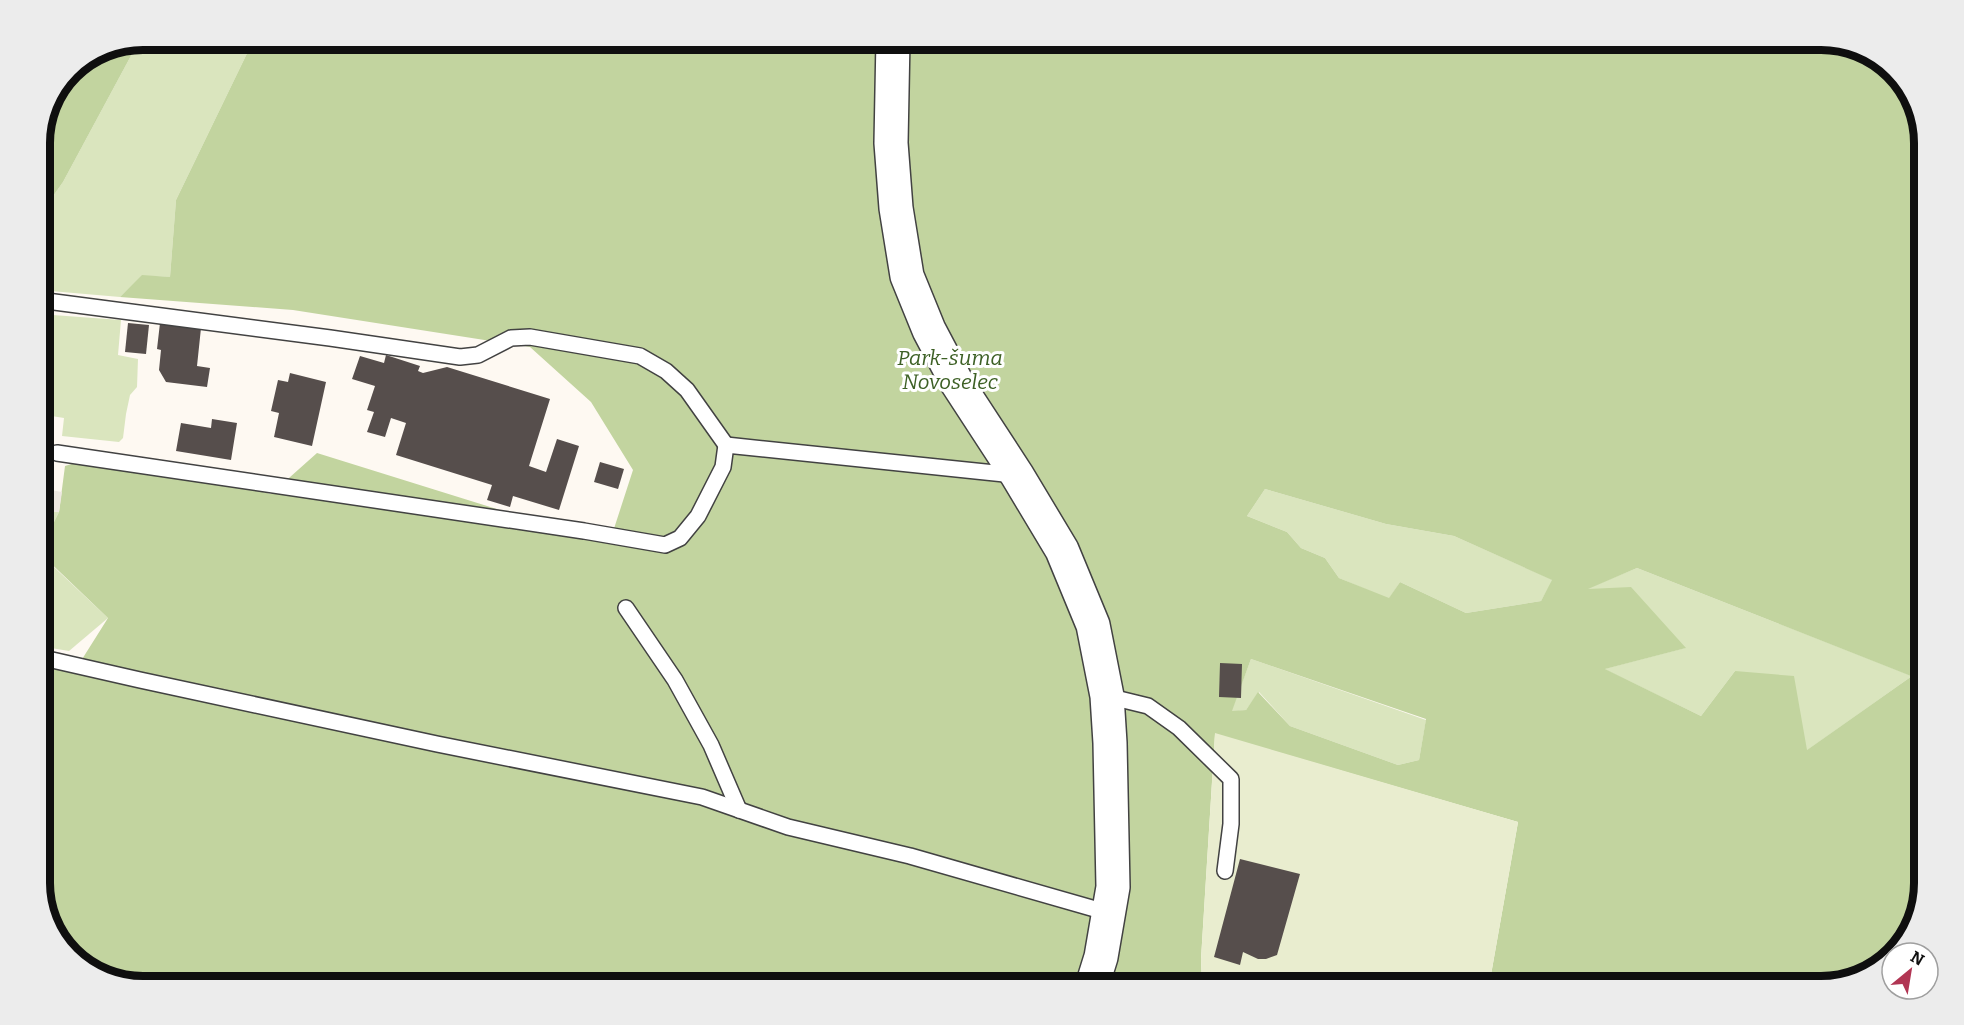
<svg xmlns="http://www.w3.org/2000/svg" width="1964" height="1025" viewBox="0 0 1964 1025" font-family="Bitter,serif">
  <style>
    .green { fill: #dae5be }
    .forest { fill: #c2d49f; fill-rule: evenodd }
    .pitch { fill: #e9edcf }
    .plaza { fill: #eee8e1 }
    .building { fill: #564e4c }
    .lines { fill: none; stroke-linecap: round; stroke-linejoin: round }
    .service-casing { stroke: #424242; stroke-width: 18 }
    .tertiary-casing { stroke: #424242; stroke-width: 36 }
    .service { stroke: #fff; stroke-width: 15 }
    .tertiary { stroke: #fff; stroke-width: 33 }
    .labels { text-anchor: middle; stroke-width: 6; stroke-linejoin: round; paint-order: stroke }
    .park-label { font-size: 21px; font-style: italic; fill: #3d6025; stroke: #fff }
    .rim { fill: none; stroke: #0f0f0f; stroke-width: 8 }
  </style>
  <rect width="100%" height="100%" fill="#fef9f2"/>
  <g class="green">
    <polygon points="140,39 254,39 176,200 170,277 142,276 120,297 39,290 39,216 63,182"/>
    <polygon points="39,314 121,320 118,355 138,359 137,387 130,395 126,414 123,438 119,442 62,436 64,418 39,414"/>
    <polygon points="1265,489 1386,524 1454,536 1553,580 1541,601 1466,613 1400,582 1389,599 1339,578 1325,558 1301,548 1287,532 1247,516"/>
    <polygon points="39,510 59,512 39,552"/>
    <polygon points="39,553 108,618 69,651 39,646"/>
    <polygon points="1637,568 1912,676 1806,751 1735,671 1701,716 1604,669 1685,648 1586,589"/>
    <polygon points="1251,659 1426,720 1419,760 1398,765 1290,726 1259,692 1246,710 1231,712"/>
  </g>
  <g class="forest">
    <polygon points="140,39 63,182 39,216 39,136 69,69 103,47"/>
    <path d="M 254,39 L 1822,39 L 1868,50 L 1908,85 L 1925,136 L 1925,883 L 1914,929 L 1879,969 L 1822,986 L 1489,986 L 1518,822 L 1215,734 L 1201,959 L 1202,986 L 142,986 L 96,975 L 57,940 L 39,890 L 39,666 L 74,672 L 108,618 L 39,552 L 59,512 L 65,466 L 107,453 L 271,494 L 317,453 L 609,544 L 633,470 L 591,402 L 530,347 L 293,310 L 120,297 L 142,275 L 170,277 L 176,200 ZM 1265,489 L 1386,524 L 1454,536 L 1552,580 L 1541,601 L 1466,613 L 1400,582 L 1389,598 L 1339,578 L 1325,558 L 1301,548 L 1287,532 L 1247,516 ZM 1637,568 L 1911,676 L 1912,676 L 1807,750 L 1794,676 L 1735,671 L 1701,716 L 1605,669 L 1686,648 L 1631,587 L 1588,589 ZM 1251,659 L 1426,719 L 1419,760 L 1398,765 L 1290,726 L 1258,692 L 1246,710 L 1232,711 Z"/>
  </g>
  <polygon class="pitch" points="1215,733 1518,822 1489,986 1202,986 1201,959"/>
  <polygon class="plaza" points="39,488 62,492 59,512 39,510"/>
  <g class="building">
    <polygon points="128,323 149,325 146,354 125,352"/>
    <polygon points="160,323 201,328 197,366 210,368 207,387 166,382 159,370 161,350 157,349"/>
    <polygon points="386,355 420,366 418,371 423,373 447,367 550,399 529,466 546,472 557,439 579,446 559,510 513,496 510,507 487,500 492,485 396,455 406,423 391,418 385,437 367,432 374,412 367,410 375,386 352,379 360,356 384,363"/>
    <polygon points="290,373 326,382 312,446 274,437 279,413 271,411 278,380 288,382"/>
    <polygon points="212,419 237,423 231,460 176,451 181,423 211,428"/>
    <polygon points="600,462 624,469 618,489 594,482"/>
    <polygon points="1220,663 1242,664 1241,698 1219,697"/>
    <polygon points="1240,859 1300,874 1277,955 1266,959 1258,959 1243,952 1240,965 1214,957"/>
  </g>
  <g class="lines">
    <defs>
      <g id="service">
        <polyline points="39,300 330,338 460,357 478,355 511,338 530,337 640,356 666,371 687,390 726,445"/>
        <polyline points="57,453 584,531 665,545 680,538 698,516 723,467 726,445 1014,475"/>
        <polyline points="626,608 675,680 711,745 739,810"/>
        <polyline points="39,657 140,680 437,744 702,797 788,827 910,856 1109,913"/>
        <polyline points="1107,696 1148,706 1179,728 1231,779 1231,824 1225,871"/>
      </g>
      <polyline id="tertiary" points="893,39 891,143 896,208 907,276 929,330 957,383 1017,475 1062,550 1093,625 1107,696 1110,743 1113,887 1101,957 1092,986"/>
    </defs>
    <use href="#service" class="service-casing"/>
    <use href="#tertiary" class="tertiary-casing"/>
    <use href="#service" class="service"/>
    <use href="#tertiary" class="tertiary"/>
  </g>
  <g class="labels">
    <g class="park-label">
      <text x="950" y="365">Park-šuma<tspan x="950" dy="24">Novoselec</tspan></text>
    </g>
  </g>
  <path d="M0 0H1964V1025H0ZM143 50H1821A93 93 0 0 1 1914 143V883A93 93 0 0 1 1821 976H143A93 93 0 0 1 50 883V143A93 93 0 0 1 143 50Z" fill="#ececec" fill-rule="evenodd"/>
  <path class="rim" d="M143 50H1821A93 93 0 0 1 1914 143V883A93 93 0 0 1 1821 976H143A93 93 0 0 1 50 883V143A93 93 0 0 1 143 50Z"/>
  <g transform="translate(1910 971) rotate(30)"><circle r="28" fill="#ffffff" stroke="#9f9f9f" stroke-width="1.5"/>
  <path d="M0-4.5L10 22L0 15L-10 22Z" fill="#b13553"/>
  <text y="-9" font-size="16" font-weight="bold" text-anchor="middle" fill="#0f0f0f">N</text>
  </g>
</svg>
